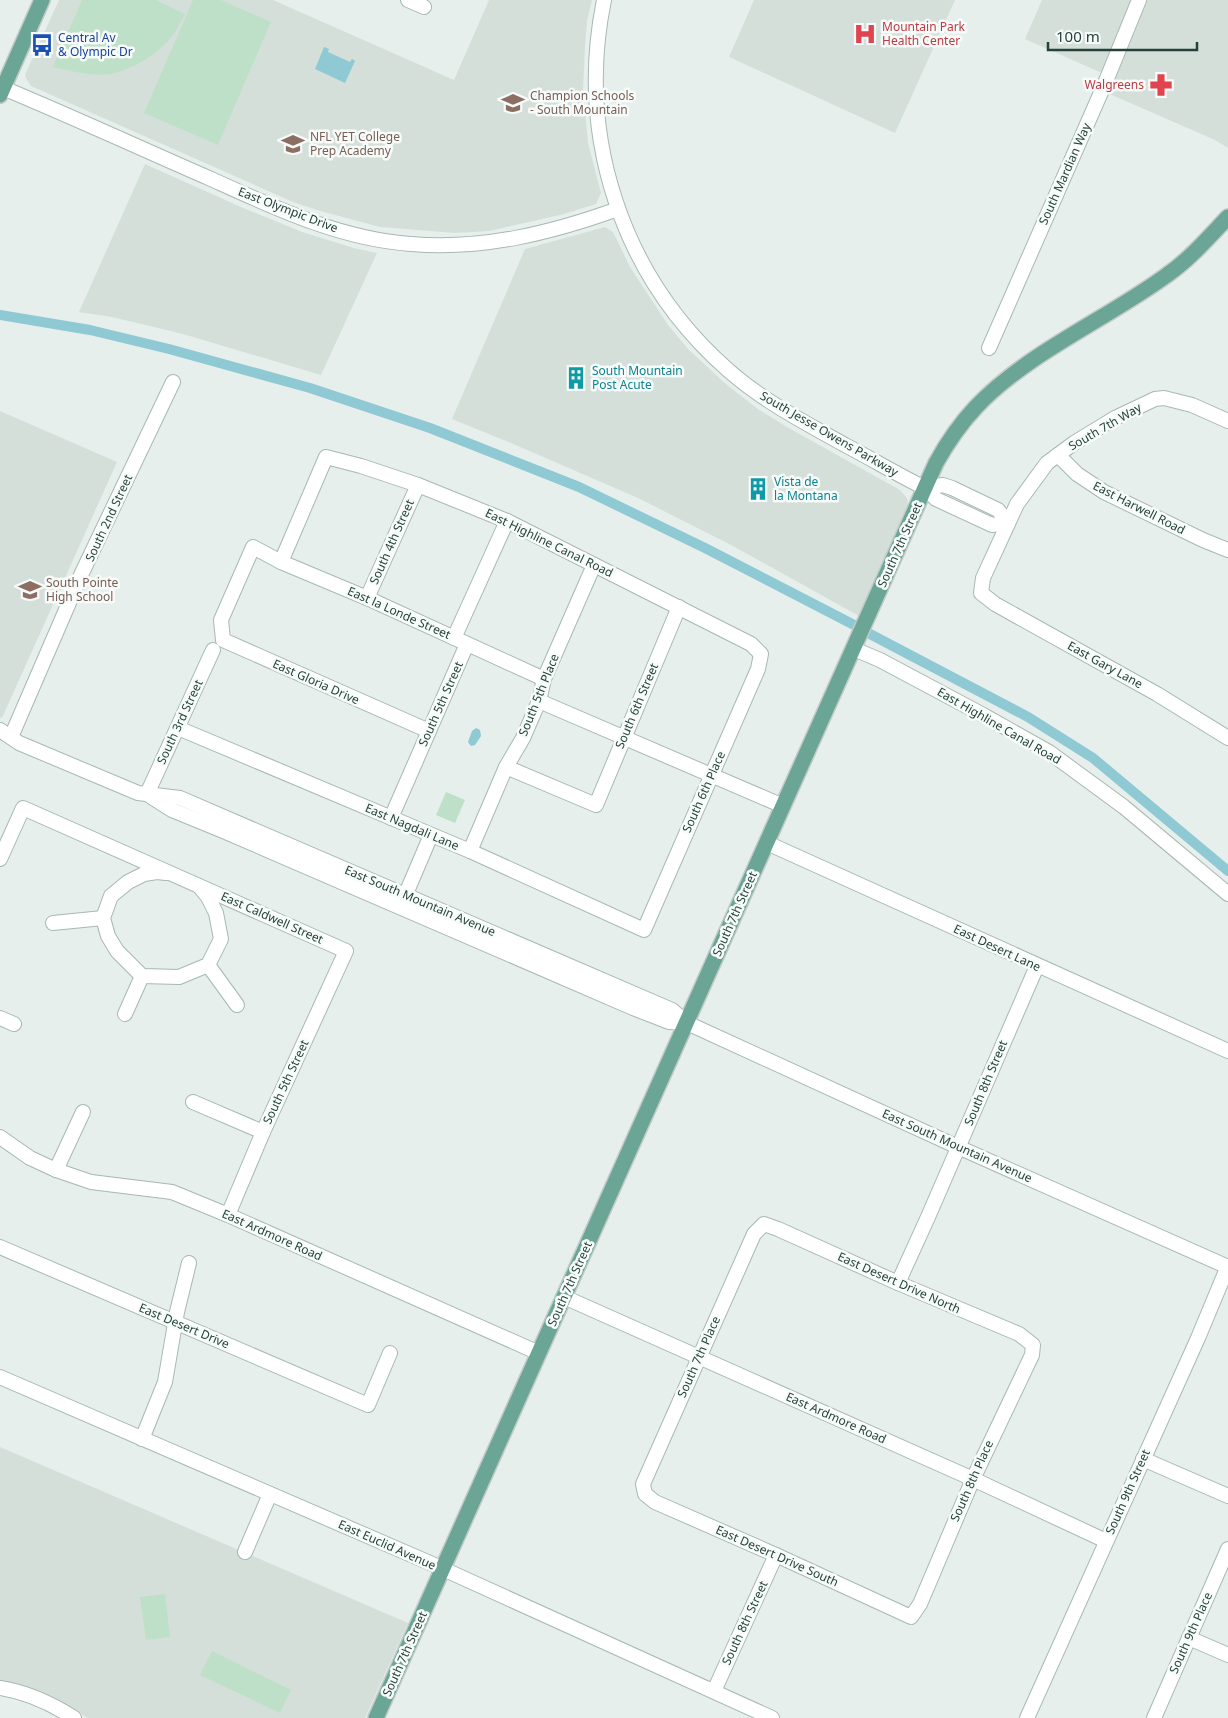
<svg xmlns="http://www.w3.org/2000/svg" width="1228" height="1718" viewBox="0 0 1228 1718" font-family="'Noto Sans',sans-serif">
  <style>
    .built { fill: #d4dfda }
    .green { fill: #bfe0c8 }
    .water { fill: #8ec9d4 }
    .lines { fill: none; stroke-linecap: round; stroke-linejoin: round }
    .canal { stroke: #8ec9d4; stroke-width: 10 }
    .minor-casing { stroke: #a8b8b2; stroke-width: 16 }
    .major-casing { stroke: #c2cac8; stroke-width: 18 }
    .minor { stroke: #fff; stroke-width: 14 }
    .major { stroke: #6aa596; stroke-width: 15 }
    .labels { text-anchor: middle; stroke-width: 5; stroke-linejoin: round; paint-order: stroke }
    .health-label { font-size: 12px; fill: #be3a42; stroke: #f7fbf9; text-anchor: start }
    .transit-label { font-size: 12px; fill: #164399; stroke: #f7fbf9; text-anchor: start }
    .education-label { font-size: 12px; fill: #785e54; stroke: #f7fbf9; text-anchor: start }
    .street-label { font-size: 12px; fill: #24423a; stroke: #f7fbf9 }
    .culture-label { font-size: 12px; fill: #0d838f; stroke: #f7fbf9; text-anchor: start }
  </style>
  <rect width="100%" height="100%" fill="#e6efeb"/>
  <g class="built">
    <polygon points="59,0 273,0 454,80 489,0 592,0 587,21 585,46 583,90 588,143 601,193 596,204 564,214 489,231 455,233 380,227 317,210 293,202 31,86 27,80 25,75"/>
    <polygon points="754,0 955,0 895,133 729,57"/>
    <polygon points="1042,0 1228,0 1228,148 1215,140 1105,92 1111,77 1025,39"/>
    <polygon points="145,164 241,207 302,232 354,248 377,253 321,375 183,334 112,317 79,312"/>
    <polygon points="605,227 613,232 630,267 668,325 688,349 727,385 758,409 787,427 900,490 907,498 908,507 859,616 733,546 638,498 506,441 452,419 525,249"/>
    <polygon points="0,411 117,462 2,718 0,717"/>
    <polygon points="0,1447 408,1623 365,1718 88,1718 52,1697 28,1687 0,1680"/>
  </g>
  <g class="green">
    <path d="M 82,0 L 156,0 L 185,14 C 181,21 178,28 173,35 C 159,53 135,69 111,74 C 93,77 71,71 53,67 Z"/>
    <polygon points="193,0 221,0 271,22 218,145 144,113"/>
    <polygon points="446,792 465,800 455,823 436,815"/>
    <polygon points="165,1594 170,1637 146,1640 140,1597"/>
    <polygon points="212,1651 291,1690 280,1713 200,1675"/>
  </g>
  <g class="water">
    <polygon points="324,47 329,49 328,52 350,62 352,59 355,61 345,83 315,69"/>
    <polygon points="476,728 480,730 481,736 475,745 471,746 468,742 472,731"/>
  </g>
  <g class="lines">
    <g class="canal">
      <polyline points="0,315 90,330 169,349 310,388 430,428 579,487 705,548 858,627"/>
      <polyline points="870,634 1028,717 1093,758 1228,871"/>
    </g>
    <defs>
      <g id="minor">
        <polyline points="408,0 424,7"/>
        <path d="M 604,0 C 576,137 622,277 728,370 C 763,401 804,422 845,445 C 872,459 898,475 925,488 L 936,499 L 992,525 L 1008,523"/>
        <path d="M 3,88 C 73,117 142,149 211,179 C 275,208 340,239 411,244 C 483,250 551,233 618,209"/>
        <polyline points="989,348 1106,81 1139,0"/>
        <polyline points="1228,421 1192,405 1164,398 1155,399 1115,418 1074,443 1047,463 1017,504 983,578 981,593 995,604 1157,694 1228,738"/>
        <polyline points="1058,455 1077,474 1104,492 1203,540 1228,550"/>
        <polyline points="925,488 943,485 952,488 998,510 1008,523"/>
        <polyline points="367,598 418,485"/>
        <polyline points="454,638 507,521"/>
        <polyline points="854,649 880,660 985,716 1049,752 1124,807 1228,894"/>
        <polyline points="539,701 783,806"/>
        <polyline points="178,728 470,851 644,930 758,669 761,654 751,644 507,521 418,485 361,466 326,457 281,562"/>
        <polyline points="0,730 19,743 138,793 180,798 672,1010 687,1023 958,1147 1228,1267"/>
        <polyline points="429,731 223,640 221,620 253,547 281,562 367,598 544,679"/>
        <polyline points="11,737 81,575 173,382"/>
        <polyline points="506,767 596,805 679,607"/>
        <polyline points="147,794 213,650"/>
        <polyline points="150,796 172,810 221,830 633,1008 669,1022 687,1023"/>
        <polyline points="391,818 467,644"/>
        <polyline points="767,843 1228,1051"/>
        <polyline points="470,851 506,767 523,738 539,701 544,679 594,565"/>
        <polyline points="0,859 23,808 346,951 263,1132 228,1215"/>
        <polyline points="166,873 157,872 144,874 128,882 111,896 103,918 108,936 117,951 142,976 179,977 208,965 221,939 216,913 208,897 199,886"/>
        <polyline points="402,903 431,835"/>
        <polyline points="53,923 103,918"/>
        <polyline points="208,965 237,1005"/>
        <polyline points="125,1014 142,976"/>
        <polyline points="0,1018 14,1024"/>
        <polyline points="193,1102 263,1132"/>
        <polyline points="0,1137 30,1158 56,1170 91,1182 172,1192 228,1215 539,1353"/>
        <polyline points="56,1170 83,1112"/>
        <polygon points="764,1224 778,1229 898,1283 1019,1334 1033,1345 1032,1355 973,1479 920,1604 911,1617 776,1555 655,1502 645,1494 643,1484 754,1234"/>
        <polyline points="0,1247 368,1405 390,1353"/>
        <polyline points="898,1283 928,1217 1037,966"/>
        <polyline points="564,1297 973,1479 1106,1541"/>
        <polyline points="0,1377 430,1563 772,1718"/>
        <polyline points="142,1439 165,1382 177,1312 189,1263"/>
        <polyline points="1143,1459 1228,1496"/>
        <polyline points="245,1552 270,1494"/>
        <polyline points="1189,1638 1228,1655"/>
        <path d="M 0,1688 C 26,1692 52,1704 74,1718"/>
        <polyline points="714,1691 776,1555"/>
        <polyline points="1027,1718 1198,1338 1228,1266"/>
        <polyline points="1154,1718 1228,1549"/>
      </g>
      <g id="major">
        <polyline points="0,95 42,0"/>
        <path d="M 376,1718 L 936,463 C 947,443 960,424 976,407 C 1027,353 1107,319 1167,275 C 1190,259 1209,237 1228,217"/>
      </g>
    </defs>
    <use href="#minor" class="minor-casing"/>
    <use href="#major" class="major-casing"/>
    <use href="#minor" class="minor"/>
    <use href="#major" class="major"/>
  </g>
  <defs>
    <symbol id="hospital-bare" viewBox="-9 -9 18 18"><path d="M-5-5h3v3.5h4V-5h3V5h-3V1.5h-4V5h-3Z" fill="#e0444e" stroke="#f7fbf9" stroke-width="2.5" paint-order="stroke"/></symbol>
    <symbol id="bus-bare" viewBox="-9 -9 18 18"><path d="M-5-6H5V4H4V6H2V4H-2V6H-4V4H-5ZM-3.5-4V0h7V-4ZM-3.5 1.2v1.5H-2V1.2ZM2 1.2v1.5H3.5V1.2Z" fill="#1a4fb4" stroke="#f7fbf9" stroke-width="2.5" paint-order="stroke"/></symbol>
    <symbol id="pharmacy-bare" viewBox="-9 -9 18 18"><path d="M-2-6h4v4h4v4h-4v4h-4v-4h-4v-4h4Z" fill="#e0444e" stroke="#f7fbf9" stroke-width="2.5" paint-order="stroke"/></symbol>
    <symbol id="school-bare" viewBox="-9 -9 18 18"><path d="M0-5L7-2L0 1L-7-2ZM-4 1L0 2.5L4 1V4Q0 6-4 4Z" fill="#8d6e63" stroke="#f7fbf9" stroke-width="2.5" paint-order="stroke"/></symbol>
    <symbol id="building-bare" viewBox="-9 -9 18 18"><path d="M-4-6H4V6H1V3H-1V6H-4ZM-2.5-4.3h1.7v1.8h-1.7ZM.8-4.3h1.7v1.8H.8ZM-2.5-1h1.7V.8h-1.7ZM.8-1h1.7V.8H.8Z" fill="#0f9aa8" stroke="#f7fbf9" stroke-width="2.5" paint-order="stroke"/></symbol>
  </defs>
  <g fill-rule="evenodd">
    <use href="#hospital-bare" x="849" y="18" width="32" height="32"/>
    <use href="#bus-bare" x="26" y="29" width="32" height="32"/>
    <use href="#pharmacy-bare" x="1145" y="69" width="32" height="32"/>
    <use href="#school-bare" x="497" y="87" width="32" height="32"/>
    <use href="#school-bare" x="277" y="128" width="32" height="32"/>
    <use href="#building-bare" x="560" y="362" width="32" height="32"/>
    <use href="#building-bare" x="742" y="473" width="32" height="32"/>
    <use href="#school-bare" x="14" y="574" width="32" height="32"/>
  </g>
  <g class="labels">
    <g class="health-label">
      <text x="882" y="31">Mountain Park<tspan x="882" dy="14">Health Center</tspan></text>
      <text x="1144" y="89" text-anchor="end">Walgreens</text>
    </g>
    <g class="transit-label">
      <text x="58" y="42">Central Av<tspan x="58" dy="14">&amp; Olympic Dr</tspan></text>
    </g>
    <g class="education-label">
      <text x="530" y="100">Champion Schools<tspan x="530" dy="14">- South Mountain</tspan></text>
      <text x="310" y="141">NFL YET College<tspan x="310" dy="14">Prep Academy</tspan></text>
      <text x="46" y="587">South Pointe<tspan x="46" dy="14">High School</tspan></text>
    </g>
    <g class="street-label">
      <text transform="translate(1065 174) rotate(-66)" y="4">South Mardian Way</text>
      <text transform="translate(288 210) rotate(21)" y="4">East Olympic Drive</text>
      <text transform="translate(1105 427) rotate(-30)" y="4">South 7th Way</text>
      <text transform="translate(829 434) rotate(30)" y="4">South Jesse Owens Parkway</text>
      <text transform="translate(1139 508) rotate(27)" y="4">East Harwell Road</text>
      <text transform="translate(109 518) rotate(-65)" y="4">South 2nd Street</text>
      <text transform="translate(392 542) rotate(-66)" y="4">South 4th Street</text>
      <text transform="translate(549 543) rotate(26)" y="4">East Highline Canal Road</text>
      <text transform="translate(900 545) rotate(-66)" y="4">South 7th Street</text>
      <text transform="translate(399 613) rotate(24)" y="4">East la Londe Street</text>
      <text transform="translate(1105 665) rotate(29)" y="4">East Gary Lane</text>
      <text transform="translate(316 682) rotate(24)" y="4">East Gloria Drive</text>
      <text transform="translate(539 695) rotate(-68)" y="4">South 5th Place</text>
      <text transform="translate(441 704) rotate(-66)" y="4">South 5th Street</text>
      <text transform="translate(637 706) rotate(-67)" y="4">South 6th Street</text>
      <text transform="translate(180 722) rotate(-65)" y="4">South 3rd Street</text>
      <text transform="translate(999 726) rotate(30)" y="4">East Highline Canal Road</text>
      <text transform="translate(704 792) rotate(-66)" y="4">South 6th Place</text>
      <text transform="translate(412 827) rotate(23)" y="4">East Nagdali Lane</text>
      <text transform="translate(420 901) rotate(23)" y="4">East South Mountain Avenue</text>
      <text transform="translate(735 914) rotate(-66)" y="4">South 7th Street</text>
      <text transform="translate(272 918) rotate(24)" y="4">East Caldwell Street</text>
      <text transform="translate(997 948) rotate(25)" y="4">East Desert Lane</text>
      <text transform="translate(286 1082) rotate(-65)" y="4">South 5th Street</text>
      <text transform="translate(986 1083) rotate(-67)" y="4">South 8th Street</text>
      <text transform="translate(957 1146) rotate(24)" y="4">East South Mountain Avenue</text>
      <text transform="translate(272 1235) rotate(24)" y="4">East Ardmore Road</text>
      <text transform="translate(899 1283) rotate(24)" y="4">East Desert Drive North</text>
      <text transform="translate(570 1284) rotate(-66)" y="4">South 7th Street</text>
      <text transform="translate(184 1326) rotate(23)" y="4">East Desert Drive</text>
      <text transform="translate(699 1357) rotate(-66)" y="4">South 7th Place</text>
      <text transform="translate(836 1418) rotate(24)" y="4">East Ardmore Road</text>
      <text transform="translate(972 1481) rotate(-66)" y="4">South 8th Place</text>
      <text transform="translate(1128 1492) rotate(-66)" y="4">South 9th Street</text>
      <text transform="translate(387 1545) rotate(24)" y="4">East Euclid Avenue</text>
      <text transform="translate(777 1556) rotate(24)" y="4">East Desert Drive South</text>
      <text transform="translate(745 1623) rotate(-65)" y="4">South 8th Street</text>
      <text transform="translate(1191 1633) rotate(-66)" y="4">South 9th Place</text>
      <text transform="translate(405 1654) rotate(-66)" y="4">South 7th Street</text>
    </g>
    <g class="culture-label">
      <text x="592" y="375">South Mountain<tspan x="592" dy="14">Post Acute</tspan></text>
      <text x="774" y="486">Vista de<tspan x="774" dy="14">la Montana</tspan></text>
    </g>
  </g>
  <path d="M1048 42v8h149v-8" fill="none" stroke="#24423a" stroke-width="2.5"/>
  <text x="1056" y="42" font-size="15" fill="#24423a" stroke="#f7fbf9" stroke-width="4" paint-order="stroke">100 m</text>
</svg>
